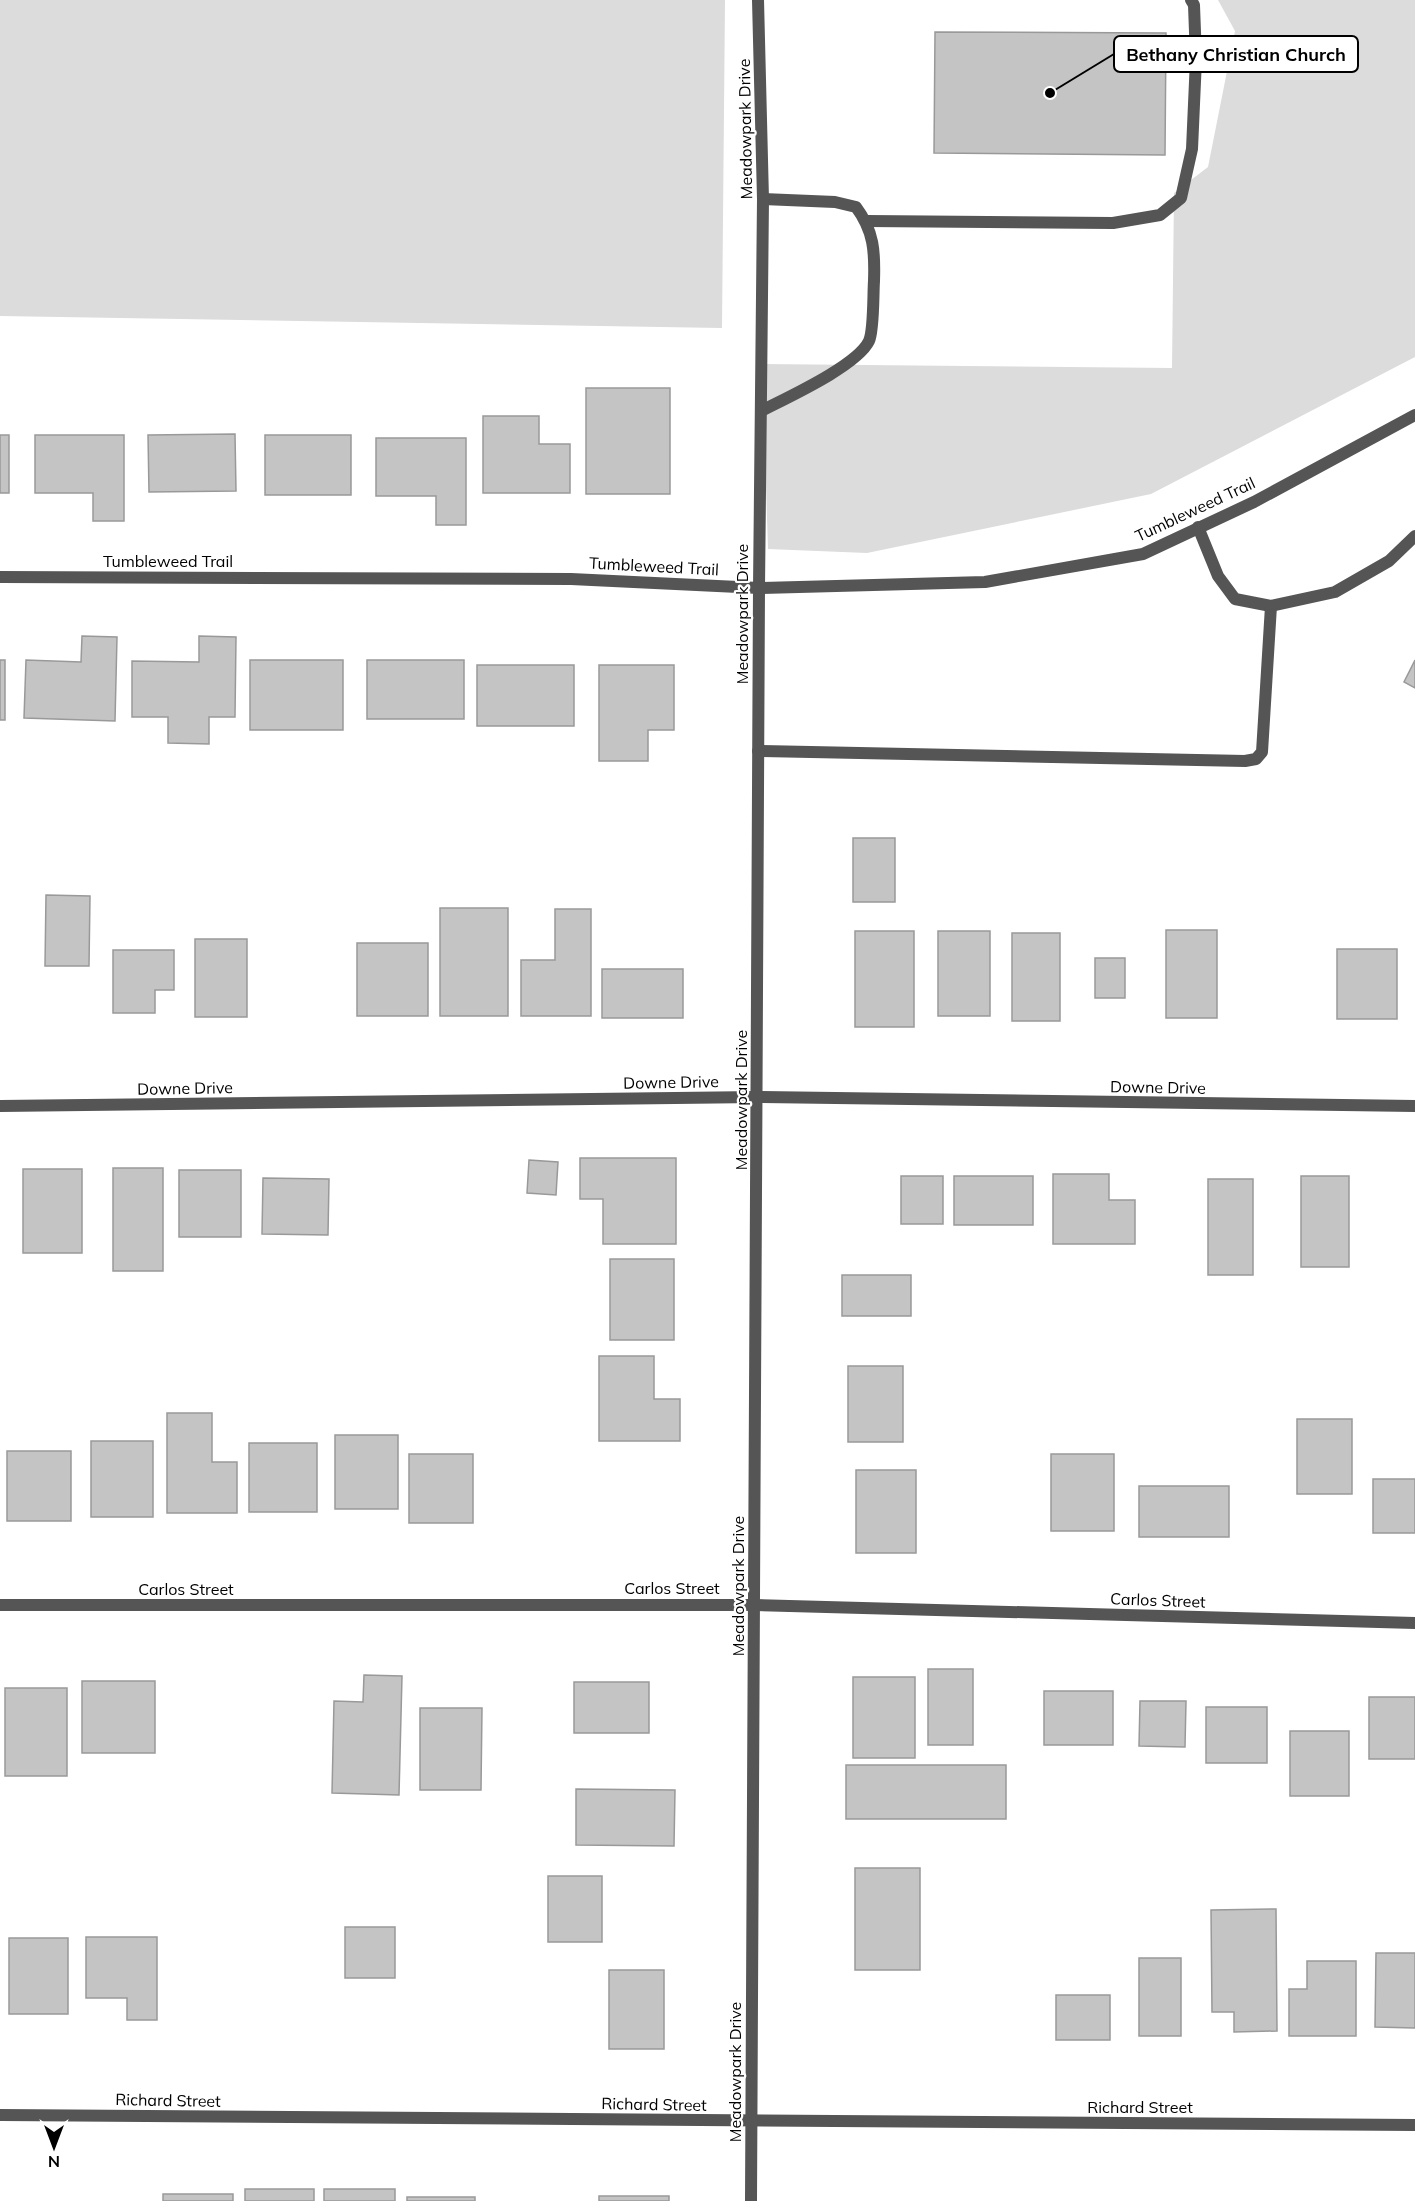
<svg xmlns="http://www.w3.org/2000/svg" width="1415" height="2201" viewBox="0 0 1415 2201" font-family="Mulish,sans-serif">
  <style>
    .green { fill: #dcdcdc }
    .building { fill: #c4c4c4; stroke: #999; stroke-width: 1.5 }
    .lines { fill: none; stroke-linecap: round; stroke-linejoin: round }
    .service { stroke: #555; stroke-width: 12 }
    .minor { stroke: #555; stroke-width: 12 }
    .tertiary { stroke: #555; stroke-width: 12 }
    .labels { text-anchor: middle; stroke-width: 4.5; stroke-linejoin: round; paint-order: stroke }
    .street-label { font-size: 16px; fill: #000; stroke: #fff }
    .leader { fill: none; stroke: #000; stroke-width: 2 }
    .callout-dot { fill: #000; stroke: #fff; stroke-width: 2 }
    .callout { fill: #fff; stroke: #000; stroke-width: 2 }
    .callout-label { font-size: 18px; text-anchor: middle; font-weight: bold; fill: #000 }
  </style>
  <rect width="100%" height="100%" fill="#fff"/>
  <g class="green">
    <polygon points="0,0 725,0 722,328 0,316"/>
    <polygon points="1218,0 1415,0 1415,357 1151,494 867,553 768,549 762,364 1172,368 1174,193 1208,167 1235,31"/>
  </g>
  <g class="building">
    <polygon points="935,32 1166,33 1165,155 934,153"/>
    <rect x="586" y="388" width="84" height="106"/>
    <polygon points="483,416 539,416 539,444 570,444 570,493 483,493"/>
    <polygon points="235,434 236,491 149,492 148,435"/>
    <rect x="0" y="435" width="9" height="58"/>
    <polygon points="35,435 124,435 124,521 93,521 93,493 35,493"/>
    <rect x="265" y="435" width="86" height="60"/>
    <polygon points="376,438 466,438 466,525 436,525 436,496 376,496"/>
    <polygon points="82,636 117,637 115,721 24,718 26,660 81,662"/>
    <polygon points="199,636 236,637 235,717 209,717 209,744 168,743 168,717 132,717 132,661 199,662"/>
    <rect x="0" y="660" width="5" height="60"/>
    <rect x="250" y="660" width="93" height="70"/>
    <rect x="367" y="660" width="97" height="59"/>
    <polygon points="1415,660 1415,688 1404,682"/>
    <rect x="477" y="665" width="97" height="61"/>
    <polygon points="599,665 674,665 674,730 648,730 648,761 599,761"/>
    <rect x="853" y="838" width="42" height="64"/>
    <polygon points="46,895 90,896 89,966 45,966"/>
    <rect x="440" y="908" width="68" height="108"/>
    <polygon points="555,909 591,909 591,1016 521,1016 521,960 555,960"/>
    <rect x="1166" y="930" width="51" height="88"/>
    <rect x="855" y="931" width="59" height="96"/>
    <rect x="938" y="931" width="52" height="85"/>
    <rect x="1012" y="933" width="48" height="88"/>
    <rect x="195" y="939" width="52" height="78"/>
    <rect x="357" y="943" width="71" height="73"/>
    <rect x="1337" y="949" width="60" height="70"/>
    <polygon points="113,950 174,950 174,990 155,990 155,1013 113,1013"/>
    <rect x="1095" y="958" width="30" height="40"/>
    <rect x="602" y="969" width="81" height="49"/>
    <polygon points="580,1158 676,1158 676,1244 603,1244 603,1199 580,1199"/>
    <polygon points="529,1160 558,1162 556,1195 527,1193"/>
    <rect x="113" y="1168" width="50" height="103"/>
    <rect x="23" y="1169" width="59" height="84"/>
    <rect x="179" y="1170" width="62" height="67"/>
    <polygon points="1053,1174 1109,1174 1109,1200 1135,1200 1135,1244 1053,1244"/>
    <rect x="901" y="1176" width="42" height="48"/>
    <rect x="954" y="1176" width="79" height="49"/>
    <rect x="1301" y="1176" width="48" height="91"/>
    <polygon points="263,1178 329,1179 328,1235 262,1234"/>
    <rect x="1208" y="1179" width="45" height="96"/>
    <rect x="610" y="1259" width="64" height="81"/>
    <rect x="842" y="1275" width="69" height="41"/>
    <polygon points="599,1356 654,1356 654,1399 680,1399 680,1441 599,1441"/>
    <rect x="848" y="1366" width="55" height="76"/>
    <polygon points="167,1413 212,1413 212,1462 237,1462 237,1513 167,1513"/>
    <rect x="1297" y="1419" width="55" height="75"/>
    <rect x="335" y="1435" width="63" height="74"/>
    <rect x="91" y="1441" width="62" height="76"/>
    <rect x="249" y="1443" width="68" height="69"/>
    <rect x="7" y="1451" width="64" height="70"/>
    <rect x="409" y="1454" width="64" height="69"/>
    <rect x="1051" y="1454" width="63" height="77"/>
    <rect x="856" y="1470" width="60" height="83"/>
    <rect x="1373" y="1479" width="42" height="54"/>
    <rect x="1139" y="1486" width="90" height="51"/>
    <rect x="928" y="1669" width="45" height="76"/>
    <polygon points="364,1675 402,1676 399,1795 332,1793 334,1701 363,1702"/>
    <rect x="853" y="1677" width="62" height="81"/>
    <rect x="82" y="1681" width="73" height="72"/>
    <rect x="574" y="1682" width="75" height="51"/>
    <rect x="5" y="1688" width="62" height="88"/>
    <rect x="1044" y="1691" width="69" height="54"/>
    <rect x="1369" y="1697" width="46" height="62"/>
    <polygon points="1140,1701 1186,1701 1185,1747 1139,1746"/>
    <rect x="1206" y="1707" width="61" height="56"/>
    <polygon points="420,1708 482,1708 481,1790 420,1790"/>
    <rect x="1290" y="1731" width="59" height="65"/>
    <rect x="846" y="1765" width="160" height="54"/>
    <polygon points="576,1789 675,1790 674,1846 576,1845"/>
    <rect x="855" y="1868" width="65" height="102"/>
    <rect x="548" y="1876" width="54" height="66"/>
    <polygon points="1276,1909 1277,2031 1234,2032 1234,2012 1212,2012 1211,1910"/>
    <rect x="345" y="1927" width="50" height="51"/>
    <polygon points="86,1937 157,1937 157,2020 127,2020 127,1998 86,1998"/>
    <rect x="9" y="1938" width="59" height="76"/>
    <polygon points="1376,1953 1415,1953 1415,2028 1375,2027"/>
    <rect x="1139" y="1958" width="42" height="78"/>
    <polygon points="1307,1961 1356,1961 1356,2036 1289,2036 1289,1989 1307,1989"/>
    <rect x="609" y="1970" width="55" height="79"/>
    <rect x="1056" y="1995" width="54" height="45"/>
    <rect x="245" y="2189" width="69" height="12"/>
    <rect x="324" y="2189" width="71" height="12"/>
    <rect x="163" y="2194" width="70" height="7"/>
    <rect x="599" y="2196" width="70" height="5"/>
    <rect x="407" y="2197" width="68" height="4"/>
  </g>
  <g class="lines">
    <g class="service">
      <polyline points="867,221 1113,223 1160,215 1181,198 1192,149 1196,59 1194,5 1191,0"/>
      <path d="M 761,411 C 786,398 857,366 869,341 C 874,330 873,295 874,281 C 875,252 874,231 856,207 L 835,202 L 763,199"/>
      <polyline points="1198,527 1218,576 1235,599 1271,606 1335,592 1389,561 1415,536"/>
      <polyline points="758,751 1245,761 1256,759 1262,752 1271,606"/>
    </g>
    <g class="minor">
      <polyline points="0,1106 758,1097 1415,1106"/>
      <polyline points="0,1605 755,1605 1415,1623"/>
      <polyline points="0,2115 1415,2125"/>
    </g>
    <g class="tertiary">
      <polyline points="0,577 571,579 759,588 985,582 1143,554 1254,502 1415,415"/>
      <polyline points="751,2201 759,588 763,199 758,0"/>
    </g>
  </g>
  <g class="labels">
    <g class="street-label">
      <text transform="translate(745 129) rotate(-91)" y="6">Meadowpark Drive</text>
      <text transform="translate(1195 509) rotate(-25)" y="6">Tumbleweed Trail</text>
      <text x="168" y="567">Tumbleweed Trail</text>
      <text transform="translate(654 566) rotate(3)" y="6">Tumbleweed Trail</text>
      <text transform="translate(742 614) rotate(-90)" y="6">Meadowpark Drive</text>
      <text transform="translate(671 1082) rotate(-1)" y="6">Downe Drive</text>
      <text transform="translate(1158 1087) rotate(1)" y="6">Downe Drive</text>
      <text transform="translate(185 1088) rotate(-1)" y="6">Downe Drive</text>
      <text transform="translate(741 1100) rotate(-90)" y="6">Meadowpark Drive</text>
      <text transform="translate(738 1586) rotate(-90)" y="6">Meadowpark Drive</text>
      <text x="672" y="1594">Carlos Street</text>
      <text x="186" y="1595">Carlos Street</text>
      <text transform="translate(1158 1600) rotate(2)" y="6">Carlos Street</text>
      <text transform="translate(735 2072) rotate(-90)" y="6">Meadowpark Drive</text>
      <text transform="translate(168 2100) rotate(1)" y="6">Richard Street</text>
      <text transform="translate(654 2104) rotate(1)" y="6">Richard Street</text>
      <text x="1140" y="2113">Richard Street</text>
    </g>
  </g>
  <path class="leader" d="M1050 93L1114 54"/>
  <circle class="callout-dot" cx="1050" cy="93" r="6"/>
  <rect class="callout" x="1114" y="36" width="244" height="36" rx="6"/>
  <g class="callout-label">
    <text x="1236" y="61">Bethany Christian Church</text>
  </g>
  <g transform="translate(54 2147) rotate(180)" stroke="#ffffff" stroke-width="4.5" paint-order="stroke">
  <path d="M0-4.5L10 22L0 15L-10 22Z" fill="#000000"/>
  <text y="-9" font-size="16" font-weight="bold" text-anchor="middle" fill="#000000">N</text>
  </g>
</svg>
